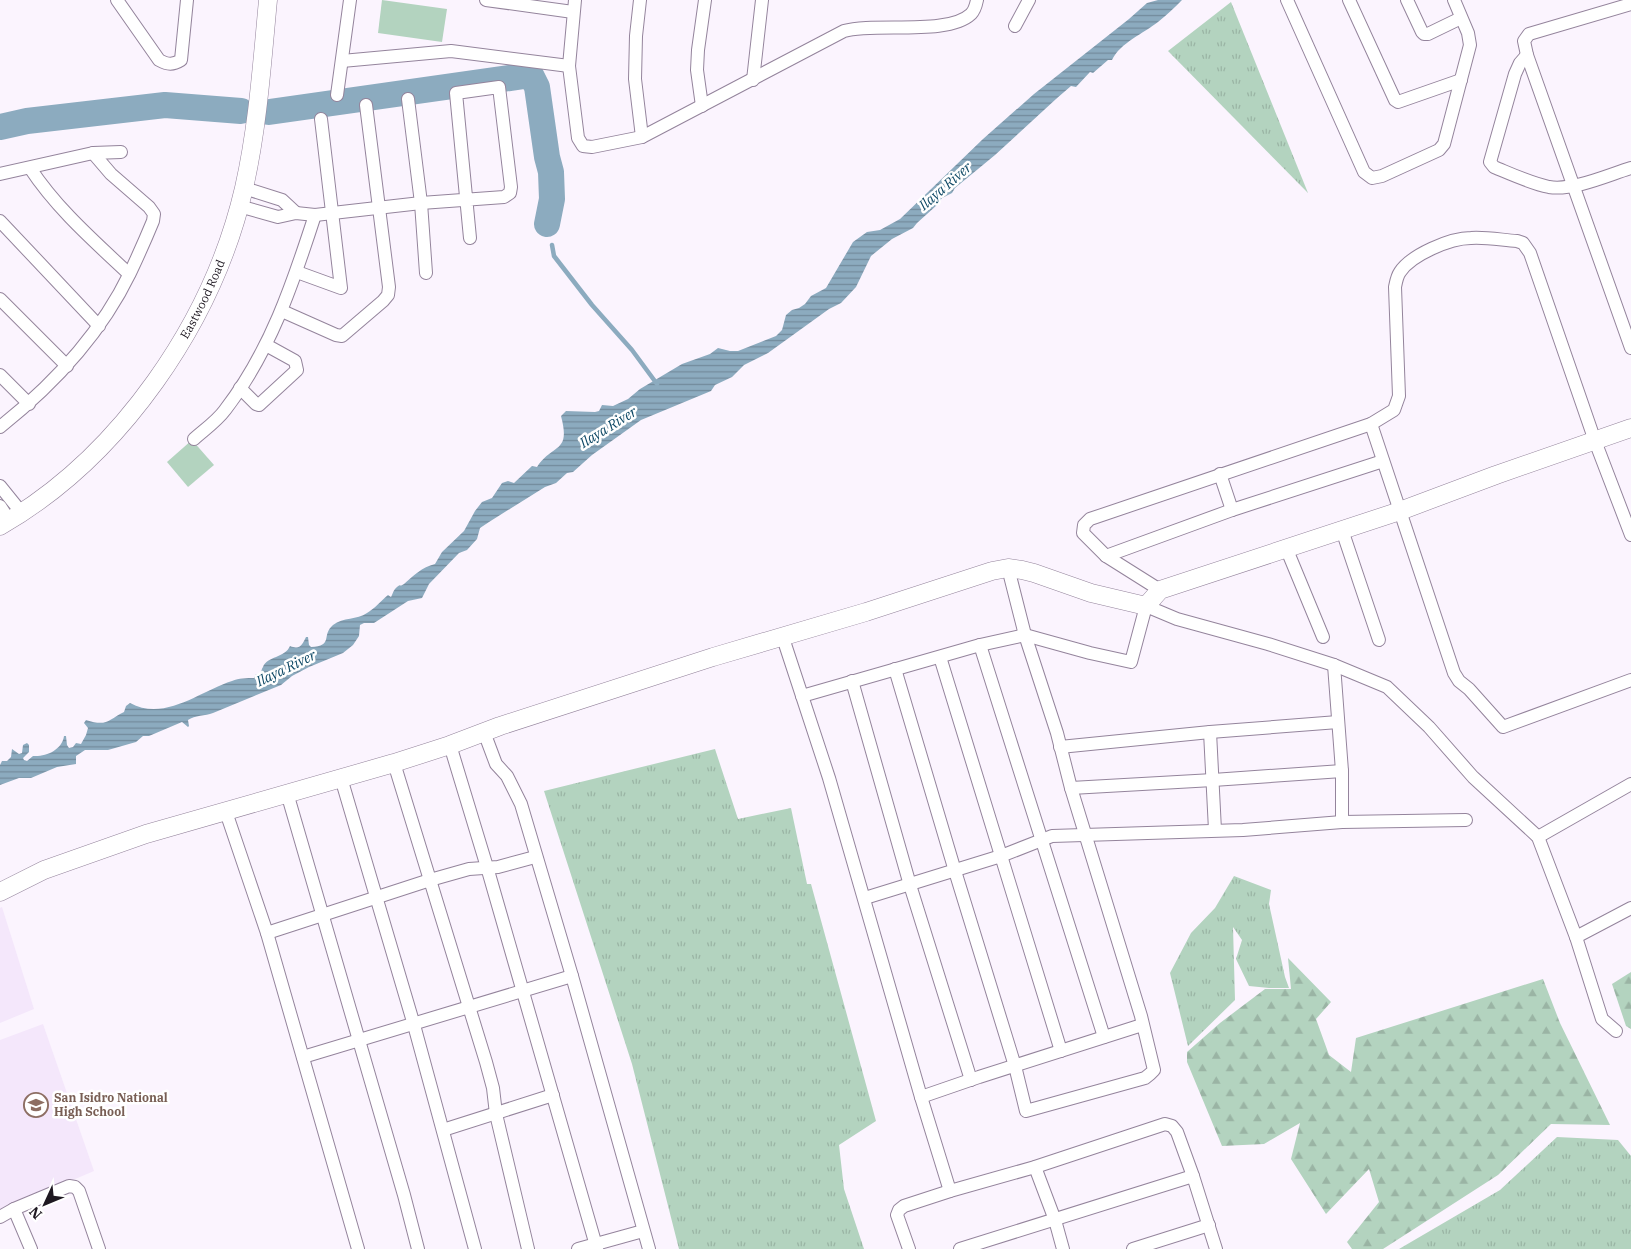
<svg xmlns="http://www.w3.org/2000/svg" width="1631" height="1249" viewBox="0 0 1631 1249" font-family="'IBM Plex Serif',serif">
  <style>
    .built { fill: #f4e7fb }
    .grass { fill: url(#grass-tufts) }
    .forest { fill: url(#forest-firs) }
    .pitch { fill: #b3d3bf }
    .water { fill: url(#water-rules) }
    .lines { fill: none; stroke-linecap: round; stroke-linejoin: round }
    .stream { stroke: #8cabbf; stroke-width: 4.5 }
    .river { stroke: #8cabbf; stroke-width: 26 }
    .street-casing { stroke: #94849c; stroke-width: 14 }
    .secondary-casing { stroke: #94849c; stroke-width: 19 }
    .street { stroke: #fff; stroke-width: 12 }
    .secondary { stroke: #fff; stroke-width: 18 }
    .labels { text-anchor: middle; stroke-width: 5; stroke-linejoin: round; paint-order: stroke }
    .street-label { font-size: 12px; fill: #1e1821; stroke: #fff }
    .education-label { font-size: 12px; font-weight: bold; fill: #785e54; stroke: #fff; text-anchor: start }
    .water-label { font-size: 14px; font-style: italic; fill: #0c4764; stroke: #fff }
  </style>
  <defs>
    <pattern id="grass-tufts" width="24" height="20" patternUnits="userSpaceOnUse" patternTransform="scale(1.25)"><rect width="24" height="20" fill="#b3d3bf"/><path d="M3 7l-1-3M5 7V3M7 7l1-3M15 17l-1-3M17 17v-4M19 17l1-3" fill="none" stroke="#9ab4a4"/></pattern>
    <pattern id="forest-firs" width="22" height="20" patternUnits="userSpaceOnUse" patternTransform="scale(1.25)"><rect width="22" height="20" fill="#b3d3bf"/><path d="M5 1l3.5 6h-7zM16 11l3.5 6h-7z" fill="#9ab4a4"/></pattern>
    <pattern id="water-rules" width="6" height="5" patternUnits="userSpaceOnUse" patternTransform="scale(1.25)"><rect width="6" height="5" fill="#8cabbf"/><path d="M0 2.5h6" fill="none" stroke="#728a9b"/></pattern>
  </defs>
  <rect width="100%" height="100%" fill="#fbf4fe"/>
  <g class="built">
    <polygon points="2,907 34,1009 0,1023 0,908"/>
    <polygon points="43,1024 94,1171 0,1211 0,1040"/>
  </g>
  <g class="grass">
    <polygon points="1231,2 1308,193 1168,51"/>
    <polygon points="715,749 738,819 791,808 807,884 811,884 876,1121 839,1145 844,1189 864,1249 679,1249 632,1064 544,791"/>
    <polygon points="1234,876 1271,890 1269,904 1285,977 1289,988 1269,988 1249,986 1236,959 1242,940 1233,927 1235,1000 1188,1046 1170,973 1191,933 1215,908"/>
    <polygon points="1557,1137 1618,1140 1631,1156 1631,1249 1399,1249 1500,1190"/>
  </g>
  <g class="forest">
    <polygon points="1288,958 1331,1002 1316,1019 1329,1055 1351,1072 1356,1038 1543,979 1560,1023 1610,1125 1551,1124 1498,1175 1383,1249 1352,1249 1347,1242 1379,1202 1369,1169 1326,1214 1291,1159 1300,1123 1264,1144 1222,1146 1187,1062 1187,1052 1220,1023 1265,989 1291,989"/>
    <polygon points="1631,972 1631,1029 1626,1026 1612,984"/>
  </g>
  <g class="pitch">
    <polygon points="382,0 447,9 442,42 378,33"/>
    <polygon points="192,440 214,465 188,487 167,462"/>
  </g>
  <path class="water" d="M 1158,0 L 1182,0 C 1175,7 1167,15 1158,22 C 1144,33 1120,43 1112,60 L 1108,60 L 1093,73 L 1090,72 L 1076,87 L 1071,86 L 1056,99 L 995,155 L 955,188 L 952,193 L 942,198 L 937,205 L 917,223 L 913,228 L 892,239 L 871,256 L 856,287 L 841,303 L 829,309 L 768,353 L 744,365 L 732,377 L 715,385 L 711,391 L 641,420 L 592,455 L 573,472 L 567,473 L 556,483 L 545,487 L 489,522 L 480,528 L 477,539 L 467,550 L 459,553 L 429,584 L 422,598 L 408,601 L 374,623 L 364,623 L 360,625 L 359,636 L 353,645 L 343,653 L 309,667 L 292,676 L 281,685 L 213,713 C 205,716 195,715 188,720 L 189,726 L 188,727 L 182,722 L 149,736 L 143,736 L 136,742 L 108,750 L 85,750 L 76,756 L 76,764 L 57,767 L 31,778 L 19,778 L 0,785 L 0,765 L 2,761 L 7,761 L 11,757 L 12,749 L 19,754 L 22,753 L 23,745 L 27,743 L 29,745 L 29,752 L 23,758 L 24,760 L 27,761 L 33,756 C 46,757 62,750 64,736 L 66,736 L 67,745 L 69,748 L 73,747 L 76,743 L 81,744 L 86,735 L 88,728 L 84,723 L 86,720 C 107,727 108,720 124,712 L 126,706 L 130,703 C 165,722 200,691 232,681 C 239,678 247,678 254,678 L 256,674 L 260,675 C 262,672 261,669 263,667 C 267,656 285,658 290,646 C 300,650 302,645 306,637 L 308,637 L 309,645 L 311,647 C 334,646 321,635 333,625 C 343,617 357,620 367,613 C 374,609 381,601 388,595 L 391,597 C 393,594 393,590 397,587 C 403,583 398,588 404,584 C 413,576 422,567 435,564 L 442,552 L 464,531 L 475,511 L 482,502 L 492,498 L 502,483 L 508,481 L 514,483 L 532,466 L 537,467 C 553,443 571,454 561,416 L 566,411 L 595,412 L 599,411 L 602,405 L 613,406 L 628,399 L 640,389 L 682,364 L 710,354 L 718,348 L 730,351 L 738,351 L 776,336 L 782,330 L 786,315 L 792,310 L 799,308 L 805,304 L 811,296 L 826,288 L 853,242 L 867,232 L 880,230 L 900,219 L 983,139 L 1034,94 L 1129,19 L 1147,3 Z"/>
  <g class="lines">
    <polyline class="stream" points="552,245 554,256 592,305 632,350 657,384"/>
    <g class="river">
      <polyline points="269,112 531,75 537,87 547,157 551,172 552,199 547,224"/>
      <polyline points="0,127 27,121 165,105 241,111"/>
    </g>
    <defs>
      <g id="street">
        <path d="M 117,0 L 159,60 C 168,65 173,65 181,60 L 187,0"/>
        <polyline points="486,0 573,12"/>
        <path d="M 575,0 L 569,66 L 578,138 L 583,146 L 592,147 L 642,137 L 844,31 C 875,22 948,36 971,14 C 975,10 976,5 977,0"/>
        <polyline points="640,0 636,36 635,79 642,137"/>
        <polyline points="1287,0 1364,172 1372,178 1382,176 1439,150 1444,144 1470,45 1468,33 1454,0"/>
        <polyline points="1349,0 1395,100 1398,102 1461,80"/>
        <polyline points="1407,0 1422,32 1424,34 1428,34 1461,18"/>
        <polyline points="1631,4 1529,34 1524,41 1527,55 1631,348"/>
        <polyline points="1015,26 1029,0"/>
        <path d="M 1527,55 L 1520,63 L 1515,74 L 1490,162 L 1494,167 C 1511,174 1530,183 1549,187 C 1573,191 1608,175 1631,168"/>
        <polyline points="342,61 451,51 569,66"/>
        <polyline points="753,80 762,0"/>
        <polyline points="337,95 350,0"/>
        <polyline points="408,99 421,203 426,273"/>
        <polyline points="702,106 697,70 698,50 705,0"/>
        <path d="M 30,168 C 57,209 94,241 129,274"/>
        <polyline points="0,174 93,153 121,152"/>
        <polyline points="244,188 282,200 296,213"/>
        <polyline points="239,206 278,217 296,213 315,215 421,203 504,197 510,193 511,187 499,87 456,93 470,238"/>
        <polyline points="0,221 99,326"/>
        <polyline points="297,272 341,288 321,119"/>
        <polyline points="0,299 67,366"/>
        <polyline points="282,311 336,335 342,336 383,301 388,295 389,287 366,105"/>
        <polyline points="0,375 29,404"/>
        <polyline points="240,388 256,404 259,405 297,370 295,361 266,345"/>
        <polyline points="1371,424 1454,673 1459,681 1469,689 1503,727 1631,680"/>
        <path d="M 0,427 C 53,385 100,335 130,273 C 138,256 146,238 153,221 L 154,214 L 149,207 L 111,174 L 93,153"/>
        <path d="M 194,439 C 204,430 217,421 225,410 C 270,352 293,283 315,215"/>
        <polyline points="1220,474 1232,510"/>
        <polyline points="0,486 21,512"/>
        <polyline points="0,506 9,520"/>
        <polyline points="1342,530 1379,640"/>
        <polyline points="1287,550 1323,637"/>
        <polyline points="1106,556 1232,510 1383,461"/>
        <path d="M 1160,590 L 1106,556 L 1083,533 L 1084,525 L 1090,519 L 1371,424 L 1394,410 L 1399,396 L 1395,287 C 1396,282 1397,276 1400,272 C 1411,255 1450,238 1471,238 C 1486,237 1502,240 1517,241 L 1523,243 L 1530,253 L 1595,441 L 1631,535"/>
        <polyline points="783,638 829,778 921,1097 950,1191"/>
        <polyline points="980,645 1104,1037"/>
        <polyline points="940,657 1061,1051"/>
        <polyline points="1334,665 1342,771 1342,822"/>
        <polyline points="895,669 955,871 1015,1066 1026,1111 1145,1078 1150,1074 1154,1070 1141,1016 1071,788 1057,733 1025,635 1008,568"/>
        <polyline points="852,681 910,885 971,1080"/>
        <polyline points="802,696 980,645 1025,635 1090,653 1131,662 1146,606 1177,619 1268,644 1334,665 1387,687 1429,727 1473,777 1538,837 1576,937 1602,1019 1616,1031"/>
        <polyline points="484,732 496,764 507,776 521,804 572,976 649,1249"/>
        <polyline points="1210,732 1215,830"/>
        <polyline points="450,745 487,867 597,1249"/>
        <polyline points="1060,747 1210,732 1338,722"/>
        <polyline points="394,763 486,1062 493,1088 496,1114 528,1249"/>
        <polyline points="341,778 414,1025 475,1249"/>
        <polyline points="1071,788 1213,780 1342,771"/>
        <polyline points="287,793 404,1195 418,1249"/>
        <polyline points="226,812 267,933 358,1249"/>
        <polyline points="1538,837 1631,784"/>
        <polyline points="865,898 1001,856 1052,836 1243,830 1342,822 1466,820"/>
        <polyline points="267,933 430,880 469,869 498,867 535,857"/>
        <polyline points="1576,937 1631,908"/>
        <polyline points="303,1057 572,976"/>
        <polyline points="921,1097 979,1077 1142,1025"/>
        <polyline points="443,1130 553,1095"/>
        <polyline points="1035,1167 1055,1220 1063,1249"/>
        <polyline points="14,1209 31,1249"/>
        <polyline points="0,1217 14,1209 69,1186 75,1187 79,1191 99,1249"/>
        <polyline points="578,1249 643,1231"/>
        <polyline points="909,1249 897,1215 899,1210 904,1206 950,1191 1035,1167 1165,1124 1172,1126 1177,1132 1193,1176 1216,1249"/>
        <polyline points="960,1249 1193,1176"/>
        <polyline points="1133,1249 1209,1225"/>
      </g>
      <g id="secondary">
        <path id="s1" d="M 0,526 C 120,457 213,322 244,188 C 258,126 262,63 268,0"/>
        <polyline points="0,892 44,870 146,834 394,763 450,745 500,726 713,657 866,612 992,571 1008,568 1022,570 1034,573 1091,593 1146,606 1160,590 1400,511 1496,475 1631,428"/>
      </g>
    </defs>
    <use href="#street" class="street-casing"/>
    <use href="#secondary" class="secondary-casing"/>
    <use href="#street" class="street"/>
    <use href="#secondary" class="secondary"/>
  </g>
  <defs>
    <symbol id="school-ring" viewBox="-11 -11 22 22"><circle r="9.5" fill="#fff" stroke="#8d6e63" stroke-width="1.5"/><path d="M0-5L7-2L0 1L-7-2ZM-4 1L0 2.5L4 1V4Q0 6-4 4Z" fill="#8d6e63"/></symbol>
  </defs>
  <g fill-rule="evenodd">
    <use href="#school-ring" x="22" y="1091" width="28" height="28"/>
  </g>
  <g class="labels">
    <g class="street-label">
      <text dy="4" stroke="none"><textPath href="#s1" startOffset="309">Eastwood Road</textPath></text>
    </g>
    <g class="education-label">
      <text x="54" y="1102">San Isidro National<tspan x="54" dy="14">High School</tspan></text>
    </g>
    <g class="water-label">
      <text transform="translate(945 186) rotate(-41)" y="5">Ilaya River</text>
      <text transform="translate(608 427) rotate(-32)" y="5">Ilaya River</text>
      <text transform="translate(286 668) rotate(-26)" y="5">Ilaya River</text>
    </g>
  </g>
  <g transform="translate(45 1204) rotate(226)" stroke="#ffffff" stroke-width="4" paint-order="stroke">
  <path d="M0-4L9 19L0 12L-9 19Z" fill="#1e1821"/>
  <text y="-8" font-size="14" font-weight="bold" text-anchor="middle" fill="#1e1821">N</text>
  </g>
</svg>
